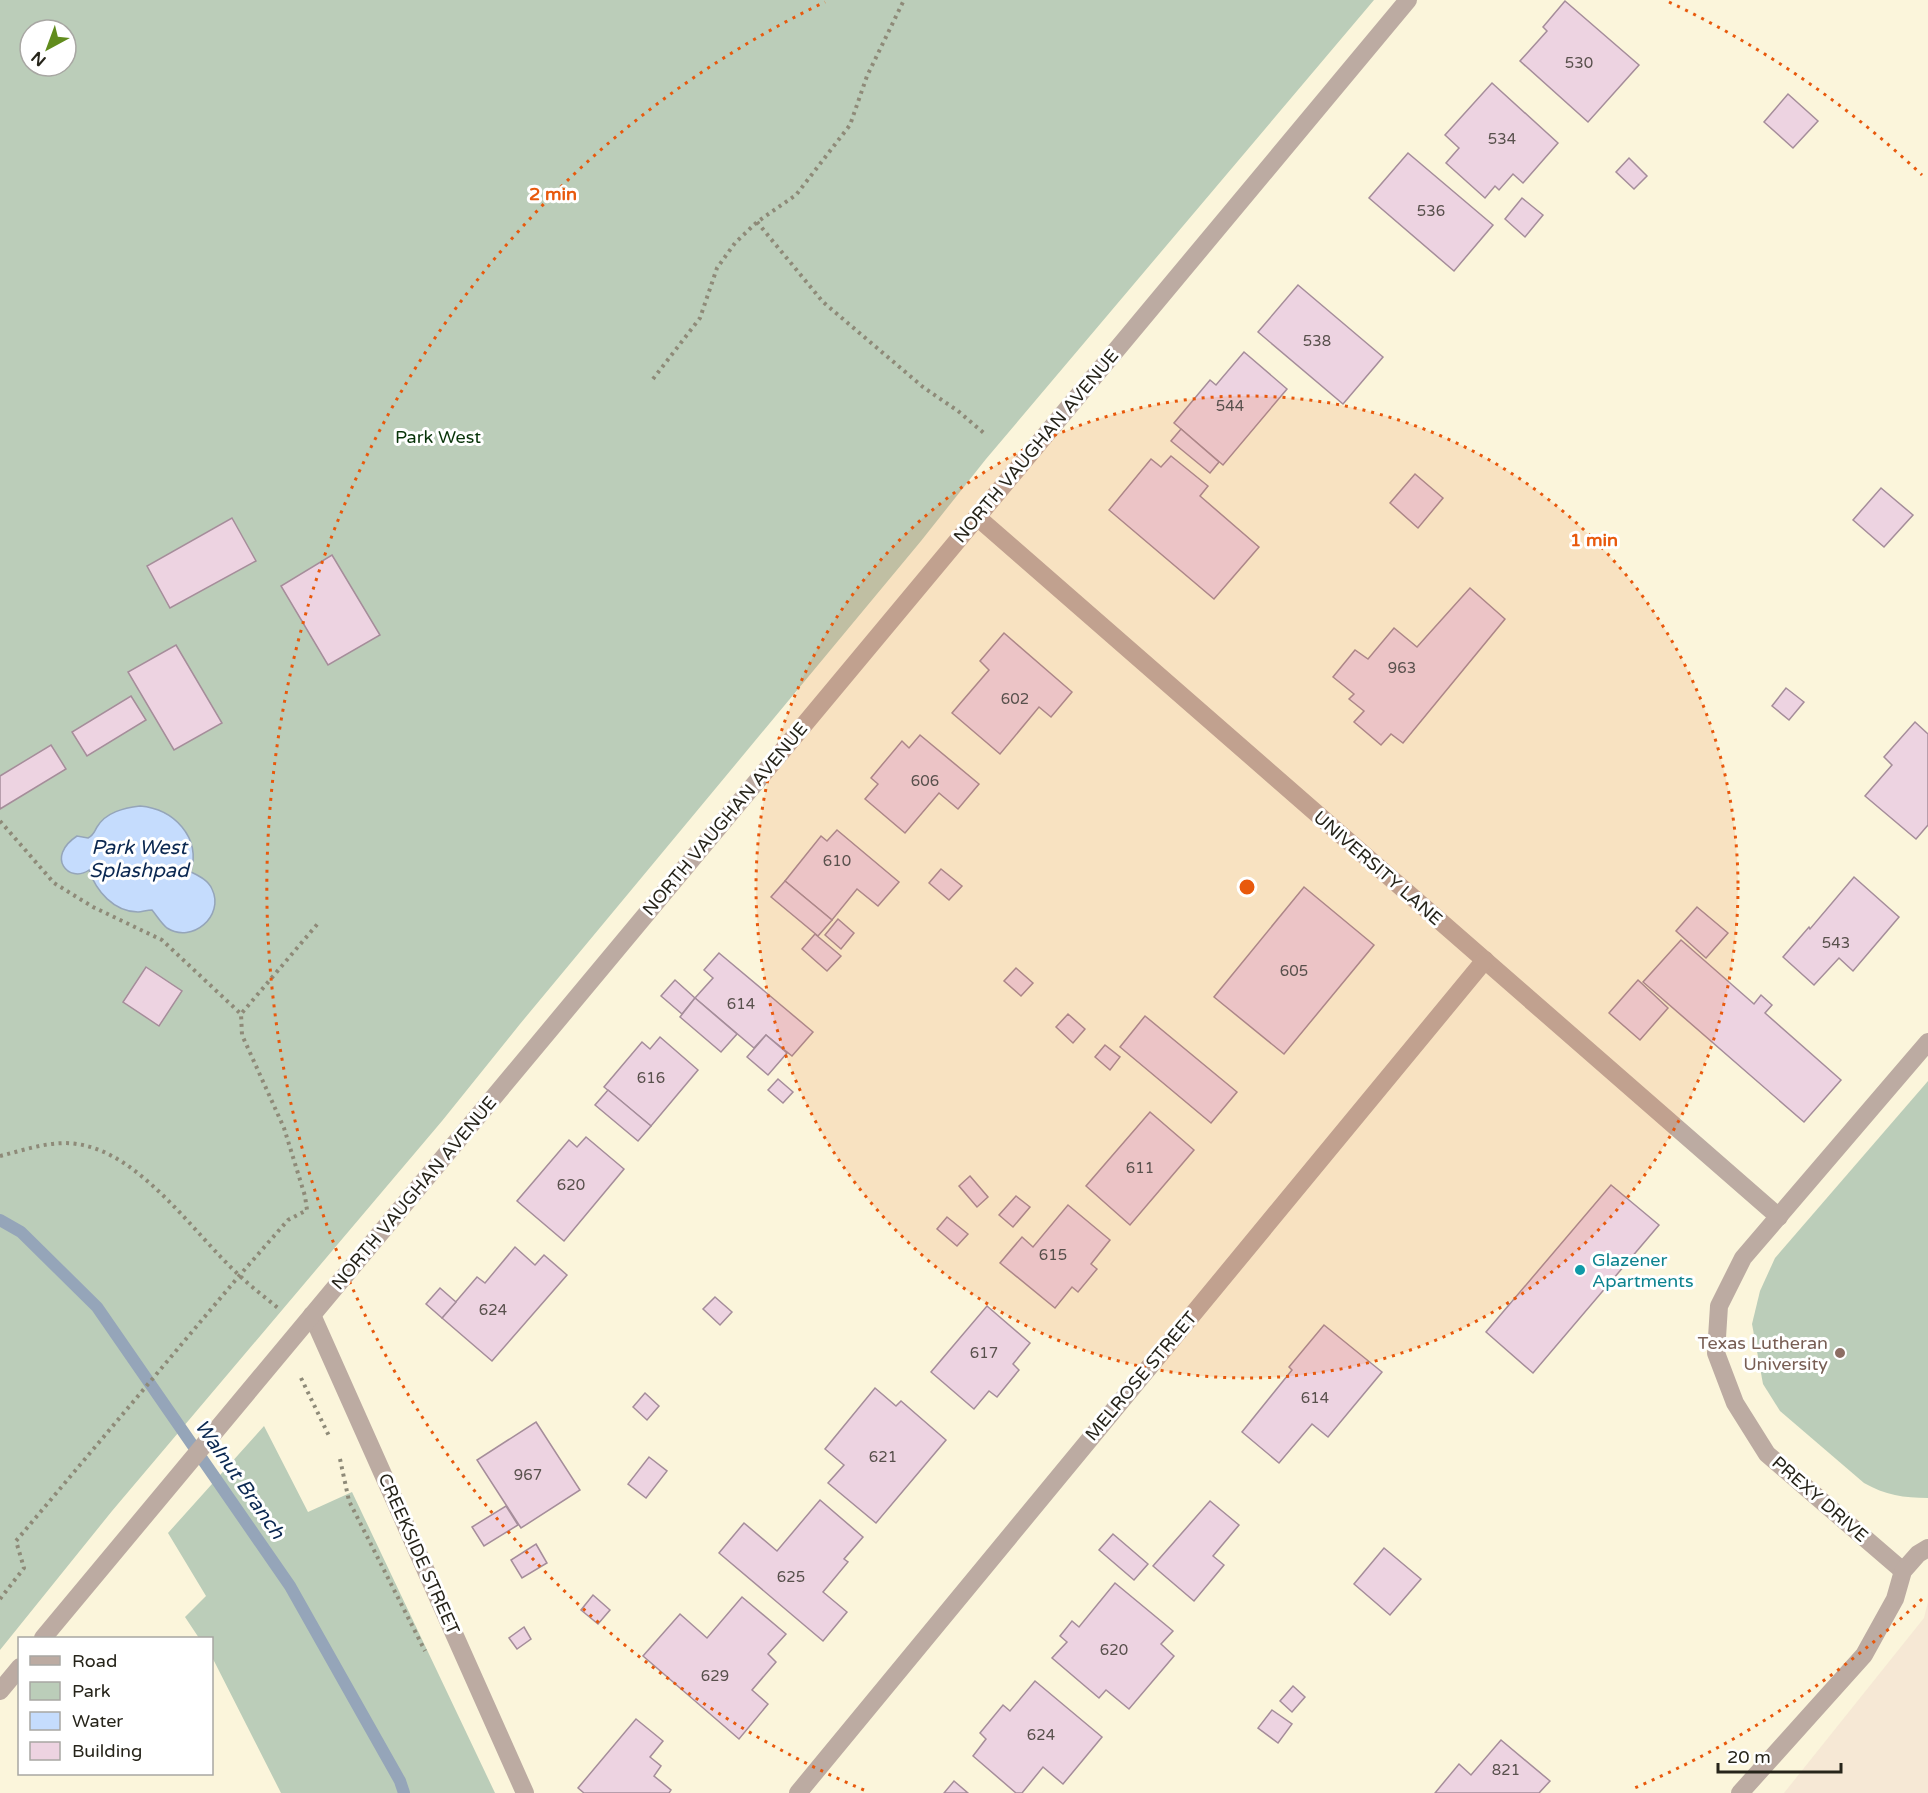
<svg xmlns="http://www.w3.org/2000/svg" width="1928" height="1793" viewBox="0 0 1928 1793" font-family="'Varela Round',sans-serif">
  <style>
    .education { fill: #f6e8d5 }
    .green { fill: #bbcdb9; fill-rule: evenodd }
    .water { fill: #c5dcfd; stroke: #95a5b9; stroke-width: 1.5 }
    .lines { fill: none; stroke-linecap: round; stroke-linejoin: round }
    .stream { stroke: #95a5b9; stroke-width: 12 }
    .building { fill: #edd3e1; stroke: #a58d9a; stroke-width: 1.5 }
    .path { stroke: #8e8a78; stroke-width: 4; stroke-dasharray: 3 4.5; stroke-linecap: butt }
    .minor { stroke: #bcaba2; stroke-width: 18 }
    .ring { fill: none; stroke: #e8590c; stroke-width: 3; stroke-dasharray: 3 6 }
    .culture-dot { fill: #0f9aa8; stroke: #fff; stroke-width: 2 }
    .education-dot { fill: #8d6e63; stroke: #fff; stroke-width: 2 }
    .labels { text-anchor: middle; stroke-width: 6; stroke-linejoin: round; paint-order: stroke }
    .number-label { font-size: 15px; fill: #58504c }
    .park-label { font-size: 18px; fill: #073308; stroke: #fff }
    .street-label { font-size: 18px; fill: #26241a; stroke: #fff }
    .culture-label { font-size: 18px; fill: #0d838f; stroke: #fff; text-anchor: start }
    .education-label { font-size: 18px; fill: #785e54; stroke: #fff; text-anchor: end }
    .water-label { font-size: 20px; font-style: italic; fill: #0b2851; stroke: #fff }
    .centre { fill: #e8590c; stroke: #fff; stroke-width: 3 }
    .ring-label { font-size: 18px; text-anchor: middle; font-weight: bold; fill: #e8590c; stroke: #fff; stroke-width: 6; stroke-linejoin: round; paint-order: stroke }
  </style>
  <rect width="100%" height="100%" fill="#fbf5db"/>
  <polygon class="education" points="1928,1602 1928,1793 1784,1793 1924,1618"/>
  <g class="green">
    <path d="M 0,0 L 1374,0 L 986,459 L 921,541 L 520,1024 L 442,1121 L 112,1511 L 0,1650 ZM 30,30 L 66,30 L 66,66 L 30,66 Z"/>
    <path d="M 1928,1081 L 1928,1498 C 1904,1498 1885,1495 1864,1483 L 1780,1411 L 1763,1384 L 1752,1324 L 1760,1291 L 1775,1258 Z"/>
    <polygon points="264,1426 308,1512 352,1492 495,1793 281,1793 212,1657 212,1638 199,1638 185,1617 206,1596 168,1533"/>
  </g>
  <path class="water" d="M 140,806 C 174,809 201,837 191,872 C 199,876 208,880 212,889 C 225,916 192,944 167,928 C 161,923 157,916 152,910 C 147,910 142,912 138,912 C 114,912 96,891 89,870 C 69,884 45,857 77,836 L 88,838 C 94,835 94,832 97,827 C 106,812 124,808 140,806 Z"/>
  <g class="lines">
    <polyline class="stream" points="0,1220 21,1232 97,1307 290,1586 400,1781 404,1793"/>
  </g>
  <g class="building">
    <polygon points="1565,1 1639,65 1588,122 1520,61 1547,31 1543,27"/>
    <polygon points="1492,83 1558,143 1523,183 1513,174 1499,190 1495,186 1485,198 1446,163 1459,148 1445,135"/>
    <polygon points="1788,94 1818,121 1793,148 1764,122"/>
    <polygon points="1408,153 1493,225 1454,271 1369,198"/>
    <polygon points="1629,158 1647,176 1634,189 1616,172"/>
    <polygon points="1522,198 1543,215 1525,237 1505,219"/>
    <polygon points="1298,285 1383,357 1343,404 1258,332"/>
    <polygon points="1244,352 1287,389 1223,465 1174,423 1210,380 1216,385"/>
    <polygon points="1181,429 1219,462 1210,473 1171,441"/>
    <polygon points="1171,456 1208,486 1200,496 1259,547 1214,599 1109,510 1151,459 1161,467"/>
    <polygon points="1415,474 1443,498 1418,528 1390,503"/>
    <polygon points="1881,488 1913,515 1884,547 1853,520"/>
    <polygon points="232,518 256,561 170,608 147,566"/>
    <polygon points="332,555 380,635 328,665 281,586"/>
    <polygon points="1470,588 1505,619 1403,743 1391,734 1381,745 1354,722 1364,711 1349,699 1354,694 1333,677 1355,650 1368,659 1394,628 1417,647"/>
    <polygon points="1004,633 1072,692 1051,717 1039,707 1000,754 952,713 989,670 980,661"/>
    <polygon points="176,645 222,723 174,750 128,672"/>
    <polygon points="1786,688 1804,702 1789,720 1772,706"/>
    <polygon points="131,696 146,720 87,756 72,732"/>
    <polygon points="1915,722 1928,734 1928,825 1916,839 1865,796 1892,765 1884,757"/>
    <polygon points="920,735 979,784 958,809 939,793 905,833 865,799 878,784 871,778 902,741 909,748"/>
    <polygon points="51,745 66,769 0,809 0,776"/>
    <polygon points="837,830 899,882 878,906 857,889 832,920 785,881 821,836 827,841"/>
    <polygon points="941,869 962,886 949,900 929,883"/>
    <polygon points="1854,877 1899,917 1853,971 1839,958 1814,985 1783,957 1809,927 1810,929"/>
    <polygon points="785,881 832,920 818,936 771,897"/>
    <polygon points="1304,887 1374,945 1284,1054 1214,997"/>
    <polygon points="1697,907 1728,933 1706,958 1676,931"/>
    <polygon points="838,919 854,933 841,949 825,935"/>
    <polygon points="815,934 841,956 827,971 802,949"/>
    <polygon points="1681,940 1754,1004 1761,995 1772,1005 1765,1013 1841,1080 1804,1122 1643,982"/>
    <polygon points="719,953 813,1032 792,1056 766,1035 754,1048 695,998 713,978 704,970"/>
    <polygon points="146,967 182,991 159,1026 123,1002"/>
    <polygon points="1016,968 1033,983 1021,996 1004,981"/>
    <polygon points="675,980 695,998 682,1014 661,996"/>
    <polygon points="1638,980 1668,1008 1640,1040 1609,1013"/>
    <polygon points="695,998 737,1034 721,1052 680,1017"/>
    <polygon points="1068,1014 1085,1029 1073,1043 1056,1027"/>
    <polygon points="1145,1016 1237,1092 1211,1123 1120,1047"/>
    <polygon points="766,1035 787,1053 768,1075 747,1057"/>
    <polygon points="660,1037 698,1070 651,1126 604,1087 642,1042 650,1049"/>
    <polygon points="1105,1045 1120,1057 1110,1070 1095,1057"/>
    <polygon points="778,1079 793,1092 783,1103 768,1090"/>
    <polygon points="608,1090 651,1126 638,1141 595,1105"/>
    <polygon points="1150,1112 1194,1150 1130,1225 1086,1186"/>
    <polygon points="586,1137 624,1169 564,1241 517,1201 569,1140 577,1147"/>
    <polygon points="970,1176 988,1197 977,1207 959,1186"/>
    <polygon points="1611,1185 1659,1225 1533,1373 1486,1332"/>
    <polygon points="1016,1196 1030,1207 1013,1227 999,1215"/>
    <polygon points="1068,1205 1110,1240 1091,1264 1097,1269 1078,1292 1072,1287 1055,1308 1000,1263 1022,1237 1033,1247"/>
    <polygon points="947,1217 968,1234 957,1246 937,1229"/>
    <polygon points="515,1247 535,1265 544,1255 567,1275 492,1361 442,1318 477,1277 485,1283"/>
    <polygon points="440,1288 456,1302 442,1318 426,1304"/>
    <polygon points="715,1297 732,1312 720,1325 703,1309"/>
    <polygon points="987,1306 1030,1343 1013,1364 1019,1370 997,1397 989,1391 974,1409 931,1372"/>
    <polygon points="1324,1325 1382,1372 1328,1437 1312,1424 1279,1463 1242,1432 1292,1370 1289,1367"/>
    <polygon points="875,1388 896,1406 901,1401 946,1440 876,1523 828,1483 844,1465 825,1449"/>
    <polygon points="645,1393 659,1406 647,1420 633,1407"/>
    <polygon points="536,1422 580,1490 521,1528 477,1460"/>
    <polygon points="649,1457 667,1471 646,1498 628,1484"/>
    <polygon points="820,1500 863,1537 844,1559 848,1562 823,1592 847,1612 823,1641 719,1553 744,1523 777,1551"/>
    <polygon points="1210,1501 1239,1525 1213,1556 1224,1565 1194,1601 1153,1566"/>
    <polygon points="506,1506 518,1525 484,1546 472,1527"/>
    <polygon points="1113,1534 1148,1564 1134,1580 1099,1550"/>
    <polygon points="536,1544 547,1563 522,1578 511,1560"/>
    <polygon points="1384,1548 1421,1579 1390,1615 1354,1584"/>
    <polygon points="1115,1583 1173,1631 1161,1644 1174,1656 1129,1709 1106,1690 1099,1698 1052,1658 1067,1642 1060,1636 1072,1621 1079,1627"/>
    <polygon points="593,1595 610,1610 598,1624 581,1610"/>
    <polygon points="742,1597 786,1634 768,1654 776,1662 752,1690 768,1704 739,1739 643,1656 680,1614 707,1638"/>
    <polygon points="524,1627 531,1639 517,1649 509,1638"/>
    <polygon points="1035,1681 1102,1737 1063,1784 1043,1767 1022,1793 1016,1793 973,1756 986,1739 980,1733 1003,1705 1010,1711"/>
    <polygon points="1293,1686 1305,1697 1292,1712 1280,1701"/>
    <polygon points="1272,1710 1292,1724 1278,1743 1258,1728"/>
    <polygon points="636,1719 663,1741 650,1757 661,1766 654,1776 671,1790 669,1793 584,1793 578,1788"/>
    <polygon points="1501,1740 1550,1781 1539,1793 1435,1793 1459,1764 1471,1775"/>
    <polygon points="954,1781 968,1793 944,1793"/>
  </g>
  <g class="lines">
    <g class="path">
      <polyline points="757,222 823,302 923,387 958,411 985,434"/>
      <polyline points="653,379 700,318 717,268 735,243 757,222 796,195 850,125 867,76 904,0"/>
      <polyline points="0,821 54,883 93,907 162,940 241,1014"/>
      <path d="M 0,1156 C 25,1150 51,1140 77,1144 C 141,1153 194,1234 239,1275 C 251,1287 265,1297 278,1308"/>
      <polyline points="301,1378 330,1438"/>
      <polyline points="340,1459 349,1501 425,1651"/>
      <polyline points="0,1599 24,1568 16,1541 239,1276 288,1220 307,1210 305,1196 284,1128 242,1035 241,1014 320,921"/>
    </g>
    <g class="minor">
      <polyline points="977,517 1779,1217"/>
      <polyline points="312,1315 525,1793"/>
      <polyline points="1903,1571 1767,1454 1735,1403 1716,1353 1719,1306 1743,1258 1928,1042"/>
      <polyline points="43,1638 1408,0"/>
      <polyline points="0,1691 20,1667"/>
      <polyline points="798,1793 1485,960"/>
      <polyline points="1740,1793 1864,1655 1895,1599 1903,1571 1918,1554 1928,1548"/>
    </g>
  </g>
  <circle cx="1247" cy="887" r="491" fill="#e8590c" fill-opacity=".12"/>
  <g class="ring">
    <circle cx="1247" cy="887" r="491"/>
    <path d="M1922 1599A981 981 0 0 1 1630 1790M864 1790A981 981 0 0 1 825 2M1669 2A981 981 0 0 1 1922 175"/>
  </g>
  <circle class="culture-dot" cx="1580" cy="1270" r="6"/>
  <circle class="education-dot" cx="1840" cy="1353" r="6"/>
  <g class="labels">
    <g class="number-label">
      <text x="1579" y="68">530</text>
      <text x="1502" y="144">534</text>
      <text x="1431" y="216">536</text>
      <text x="1317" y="346">538</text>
      <text x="1230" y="411">544</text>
      <text x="1402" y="673">963</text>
      <text x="1015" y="704">602</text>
      <text x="925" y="786">606</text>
      <text x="837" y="866">610</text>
      <text x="1836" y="948">543</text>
      <text x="1294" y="976">605</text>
      <text x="741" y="1009">614</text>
      <text x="651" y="1083">616</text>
      <text x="1140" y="1173">611</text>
      <text x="571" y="1190">620</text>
      <text x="1053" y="1260">615</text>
      <text x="493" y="1315">624</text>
      <text x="984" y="1358">617</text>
      <text x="1315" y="1403">614</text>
      <text x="883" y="1462">621</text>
      <text x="528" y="1480">967</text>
      <text x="791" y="1582">625</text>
      <text x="1114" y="1655">620</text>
      <text x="715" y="1681">629</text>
      <text x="1041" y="1740">624</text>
      <text x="1506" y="1775">821</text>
    </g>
    <g class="park-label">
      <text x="438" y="443">Park West</text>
    </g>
    <g class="street-label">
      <text transform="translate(1036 446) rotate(-50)" y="6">NORTH VAUGHAN AVENUE</text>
      <text transform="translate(725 819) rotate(-50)" y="6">NORTH VAUGHAN AVENUE</text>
      <text transform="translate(1378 868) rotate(41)" y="6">UNIVERSITY LANE</text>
      <text transform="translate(414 1193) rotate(-50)" y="6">NORTH VAUGHAN AVENUE</text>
      <text transform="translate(1141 1376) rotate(-50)" y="6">MELROSE STREET</text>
      <text transform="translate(1820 1499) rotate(41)" y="6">PREXY DRIVE</text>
      <text transform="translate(419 1554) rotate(66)" y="6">CREEKSIDE STREET</text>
    </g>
    <g class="culture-label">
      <text x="1592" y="1266">Glazener<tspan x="1592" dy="21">Apartments</tspan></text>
    </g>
    <g class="education-label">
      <text x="1828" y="1349">Texas Lutheran<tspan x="1828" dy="21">University</tspan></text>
    </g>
    <g class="water-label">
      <text x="139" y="854">Park West<tspan x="139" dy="23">Splashpad</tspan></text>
      <text transform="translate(240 1479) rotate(55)" y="7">Walnut Branch</text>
    </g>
  </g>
  <circle cx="1247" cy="887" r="9" class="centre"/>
  <g class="ring-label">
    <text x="553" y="200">2 min</text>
    <text x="1594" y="546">1 min</text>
  </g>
  <rect x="18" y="1637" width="195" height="138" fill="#ffffff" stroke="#a8a7a3" stroke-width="1.5"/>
  <rect x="30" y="1656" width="30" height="9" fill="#bcaba2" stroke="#a8a7a3" stroke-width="1.5"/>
  <text x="72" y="1667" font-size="18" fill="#26241a">Road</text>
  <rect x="30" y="1682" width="30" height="18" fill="#bbcdb9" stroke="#a8a7a3" stroke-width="1.5"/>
  <text x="72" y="1697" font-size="18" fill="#26241a">Park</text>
  <rect x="30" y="1712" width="30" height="18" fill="#c5dcfd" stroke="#a8a7a3" stroke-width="1.5"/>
  <text x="72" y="1727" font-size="18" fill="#26241a">Water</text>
  <rect x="30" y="1742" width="30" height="18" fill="#edd3e1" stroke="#a8a7a3" stroke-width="1.5"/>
  <text x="72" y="1757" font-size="18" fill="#26241a">Building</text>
  <g transform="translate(48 48) rotate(221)"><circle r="28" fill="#ffffff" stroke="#a8a7a3" stroke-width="1.5"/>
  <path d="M0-4.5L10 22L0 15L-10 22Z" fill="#618c1d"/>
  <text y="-9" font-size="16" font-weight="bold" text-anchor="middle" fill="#26241a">N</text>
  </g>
  <path d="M1718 1763v9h123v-9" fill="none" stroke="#26241a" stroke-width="3"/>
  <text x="1727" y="1763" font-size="18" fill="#26241a" stroke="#ffffff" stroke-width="4.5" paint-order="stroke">20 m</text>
</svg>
